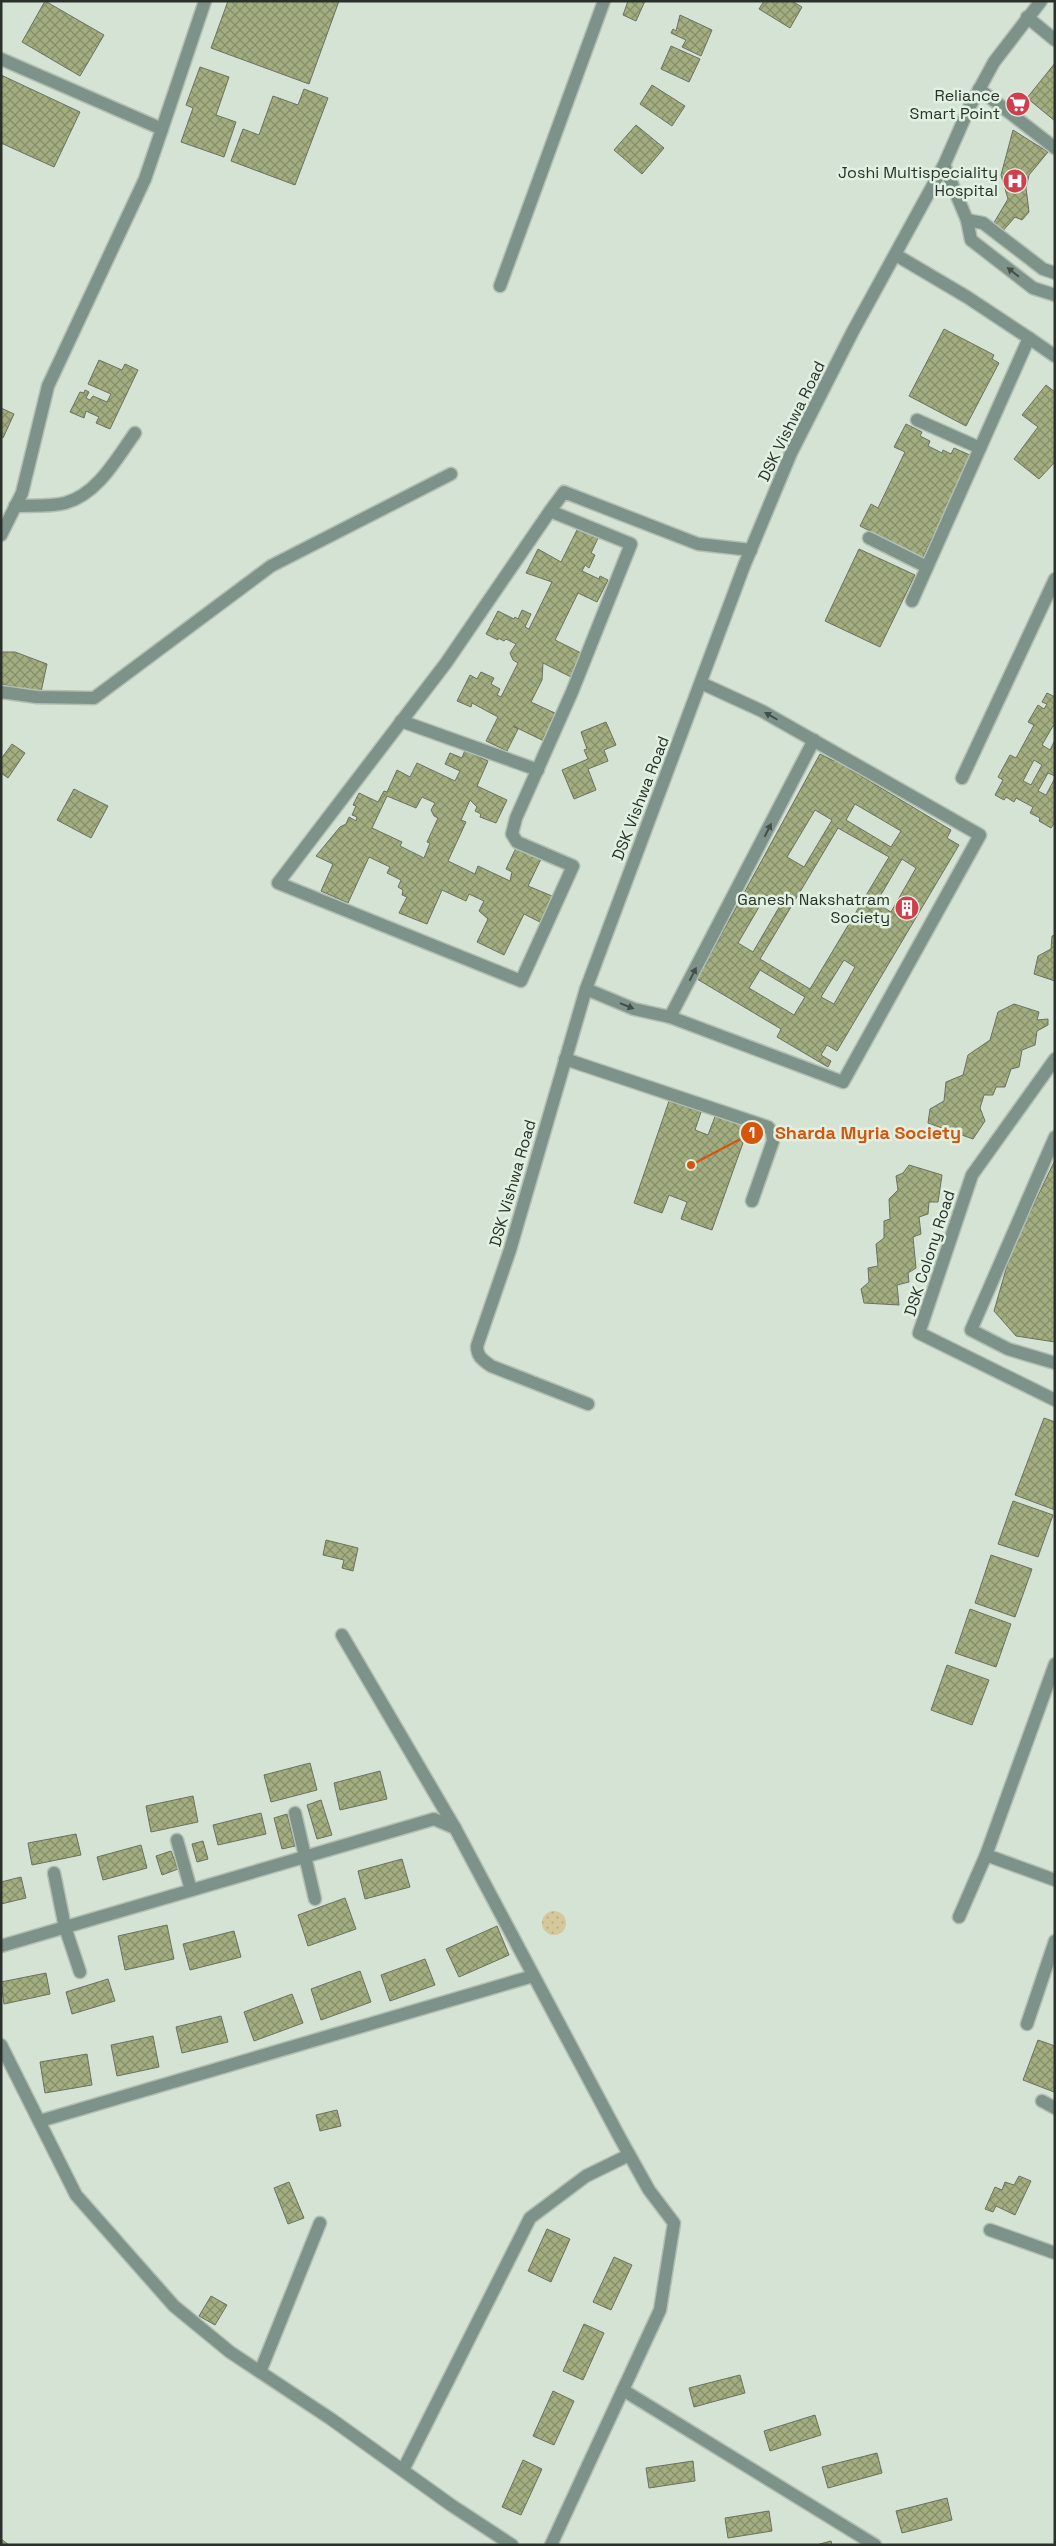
<svg xmlns="http://www.w3.org/2000/svg" width="1056" height="2546" viewBox="0 0 1056 2546" font-family="'Space Grotesk',sans-serif">
  <style>
    .grass { fill: url(#grass-dots) }
    .building { fill: url(#building-cross-hatch); stroke: #6c7160; fill-rule: evenodd }
    .lines { fill: none; stroke-linecap: round; stroke-linejoin: round }
    .minor-casing { stroke: #b2bfb2; stroke-width: 15 }
    .minor { stroke: #7d938a; stroke-width: 12 }
    .oneway { fill: #434e47 }
    .labels { text-anchor: middle; stroke-width: 5; stroke-linejoin: round; paint-order: stroke }
    .poi-label { font-size: 16px; fill: #2a302a; stroke: #e1f1e1; text-anchor: end }
    .street-label { font-size: 16px; fill: #2a302a; stroke: #e1f1e1 }
    .leader { fill: none; stroke: #d5550f; stroke-width: 2 }
    .callout-dot { fill: #d5550f; stroke: #e1f1e1; stroke-width: 2 }
    .mark-label { font-size: 15px; text-anchor: middle; font-weight: bold; fill: #fff }
    .callout-label { font-size: 18px; text-anchor: middle; font-weight: bold; fill: #d5550f; stroke: #e1f1e1; stroke-width: 5; stroke-linejoin: round; paint-order: stroke }
  </style>
  <defs>
    <pattern id="grass-dots" width="8" height="8" patternUnits="userSpaceOnUse" patternTransform="scale(1.25)"><rect width="8" height="8" fill="#d5c89a"/><path d="M2 2h.1M6 6h.1" fill="none" stroke="#b7ac85" stroke-width="1.8" stroke-linecap="round"/></pattern>
    <pattern id="building-cross-hatch" width="8" height="8" patternUnits="userSpaceOnUse" patternTransform="scale(1.25)"><rect width="8" height="8" fill="#a3ae80"/><path d="M0 0l8 8M0 8l8-8" fill="none" stroke="#858e69"/></pattern>
  </defs>
  <rect width="100%" height="100%" fill="#d4e3d4"/>
  <circle class="grass" cx="554" cy="1923" r="12"/>
  <g class="building">
    <polygon points="45,1 104,35 80,76 22,42"/>
    <polygon points="228,1 339,1 309,84 211,48"/>
    <polygon points="628,1 645,1 636,21 623,15"/>
    <polygon points="764,1 792,1 802,7 790,28 759,9"/>
    <polygon points="680,15 712,30 701,56 682,47 686,40 671,33 673,29 676,31"/>
    <polygon points="671,46 700,59 689,82 661,69"/>
    <polygon points="1055,63 1055,121 1027,98"/>
    <polygon points="200,67 229,77 216,115 236,122 224,157 181,142 193,108 186,105"/>
    <polygon points="1,75 80,112 54,167 1,143"/>
    <polygon points="652,85 685,106 672,126 640,104"/>
    <polygon points="304,89 328,98 295,185 231,161 243,129 259,135 273,96 298,105"/>
    <polygon points="636,125 664,148 642,174 614,150"/>
    <polygon points="1013,130 1048,152 1029,175 1026,188 1029,212 1022,220 1015,217 1001,233 992,226 1008,199 1001,175"/>
    <polygon points="944,329 994,355 992,359 999,363 966,426 909,396"/>
    <polygon points="99,360 122,370 125,364 138,370 110,429 96,423 99,417 86,411 84,418 70,412 80,392 84,393 85,390 89,392 86,398 90,400 93,396 107,402 111,394 88,384"/>
    <polygon points="1046,385 1055,392 1055,462 1039,479 1014,459 1038,427 1022,415"/>
    <polygon points="1,408 14,414 3,438 1,437"/>
    <polygon points="906,424 922,432 920,436 930,441 928,446 942,453 943,450 951,454 954,448 972,456 922,559 884,543 886,539 860,526 871,504 878,508 905,452 894,447"/>
    <polygon points="579,526 599,536 591,553 595,555 589,568 585,565 582,571 599,579 600,576 608,580 597,602 578,593 555,640 583,654 571,677 543,663 542,680 531,702 557,714 544,741 513,726 518,729 507,751 486,741 498,717 472,703 471,707 457,701 470,675 477,679 481,672 494,678 491,684 500,689 497,695 501,697 518,663 513,660 510,653 516,644 506,639 504,641 498,638 498,640 486,634 498,611 514,619 515,617 518,619 522,610 531,614 525,627 529,629 552,582 526,573 538,549 561,562"/>
    <polygon points="859,549 915,575 880,647 825,621"/>
    <polygon points="1,652 15,652 47,664 41,692 1,684"/>
    <path d="M 1047,693 L 1055,697 L 1055,727 L 1053,726 L 1042,745 L 1050,750 L 1055,740 L 1055,776 L 1048,773 L 1038,791 L 1046,795 L 1055,778 L 1055,822 L 1051,828 L 1039,821 L 1040,818 L 1030,813 L 1033,807 L 1016,798 L 1014,802 L 1006,797 L 1004,800 L 995,795 L 1003,780 L 998,777 L 1010,755 L 1016,758 L 1034,725 L 1028,722 L 1038,705 L 1044,709 L 1047,704 L 1042,702 ZM 1034,760 L 1042,765 L 1031,785 L 1023,781 Z"/>
    <polygon points="606,722 616,745 604,750 608,761 588,769 596,790 574,799 562,770 588,759 584,750 587,749 581,732"/>
    <polygon points="12,744 25,753 8,778 1,773 1,759"/>
    <path d="M 465,750 L 488,761 L 477,786 L 507,800 L 496,823 L 480,817 L 481,814 L 475,811 L 477,807 L 470,800 L 461,820 L 466,822 L 448,861 L 475,874 L 478,866 L 510,881 L 512,872 L 506,869 L 516,848 L 541,859 L 528,886 L 552,896 L 540,922 L 524,914 L 504,955 L 477,942 L 488,919 L 479,911 L 484,901 L 469,894 L 466,901 L 442,890 L 427,924 L 399,913 L 407,897 L 402,895 L 403,890 L 398,887 L 401,880 L 387,873 L 390,867 L 369,857 L 348,903 L 321,891 L 333,864 L 316,856 L 340,827 L 346,824 L 349,817 L 356,821 L 357,817 L 352,815 L 356,806 L 353,805 L 359,793 L 378,802 L 384,791 L 387,792 L 397,770 L 410,777 L 417,763 L 455,781 L 460,771 L 445,764 L 450,753 L 462,758 ZM 387,796 L 416,808 L 422,797 L 435,803 L 431,810 L 434,816 L 438,818 L 427,842 L 430,843 L 424,858 L 400,846 L 402,842 L 372,828 Z"/>
    <path d="M 820,754 L 834,761 L 836,757 L 853,767 L 851,770 L 951,830 L 947,838 L 959,845 L 837,1051 L 827,1045 L 821,1055 L 831,1061 L 828,1067 L 777,1037 L 781,1029 L 697,979 ZM 855,804 L 901,831 L 891,847 L 846,820 ZM 815,810 L 832,820 L 804,867 L 787,857 ZM 838,828 L 889,857 L 810,989 L 760,959 ZM 902,859 L 916,868 L 891,912 L 876,903 ZM 766,895 L 781,904 L 753,952 L 738,943 ZM 844,960 L 855,967 L 834,1004 L 821,997 ZM 760,970 L 805,997 L 794,1015 L 749,988 Z"/>
    <polygon points="74,789 108,806 91,838 57,820"/>
    <polygon points="1055,935 1055,981 1034,974 1038,956 1051,949 1052,936"/>
    <polygon points="1014,1004 1039,1012 1037,1020 1048,1019 1048,1025 1037,1031 1035,1045 1022,1050 1019,1067 1011,1069 1005,1087 996,1087 993,1095 984,1095 980,1108 985,1121 973,1139 928,1123 930,1109 944,1101 946,1082 963,1075 968,1055 990,1040 998,1012"/>
    <polygon points="669,1101 701,1112 695,1130 708,1135 716,1114 749,1126 712,1230 681,1219 687,1202 669,1195 662,1213 634,1203"/>
    <polygon points="1055,1160 1055,1342 1016,1336 994,1311 1011,1252"/>
    <polygon points="909,1165 942,1175 938,1202 929,1202 928,1214 919,1217 921,1234 913,1237 916,1268 908,1273 909,1282 897,1285 899,1305 864,1303 861,1289 869,1282 868,1268 878,1266 876,1244 884,1238 884,1221 890,1219 889,1199 898,1190 896,1176 903,1173"/>
    <polygon points="1044,1418 1055,1422 1055,1510 1015,1495"/>
    <polygon points="1013,1501 1053,1515 1038,1557 998,1544"/>
    <polygon points="326,1540 358,1548 353,1571 342,1568 344,1560 323,1555"/>
    <polygon points="991,1555 1032,1569 1015,1617 975,1603"/>
    <polygon points="970,1609 1011,1624 996,1667 955,1653"/>
    <polygon points="947,1665 989,1680 972,1725 931,1710"/>
    <polygon points="310,1763 317,1790 271,1802 264,1775"/>
    <polygon points="380,1771 387,1799 340,1810 334,1783"/>
    <polygon points="193,1796 198,1822 151,1832 146,1806"/>
    <polygon points="321,1800 332,1835 317,1839 307,1805"/>
    <polygon points="261,1813 266,1834 218,1845 213,1825"/>
    <polygon points="287,1814 295,1846 282,1849 274,1818"/>
    <polygon points="76,1834 81,1855 32,1865 28,1843"/>
    <polygon points="203,1841 208,1859 197,1862 192,1844"/>
    <polygon points="141,1845 147,1868 103,1880 97,1857"/>
    <polygon points="171,1851 178,1869 162,1875 156,1856"/>
    <polygon points="402,1859 410,1887 365,1899 358,1871"/>
    <polygon points="21,1877 26,1898 1,1904 1,1882"/>
    <polygon points="345,1898 356,1929 308,1946 298,1915"/>
    <polygon points="167,1925 174,1959 125,1970 118,1936"/>
    <polygon points="497,1926 509,1955 459,1977 446,1949"/>
    <polygon points="234,1931 241,1957 190,1970 183,1944"/>
    <polygon points="425,1959 435,1985 390,2001 381,1975"/>
    <polygon points="360,1971 371,2002 321,2020 311,1989"/>
    <polygon points="46,1973 50,1994 4,2004 1,1982"/>
    <polygon points="108,1979 115,2001 72,2014 66,1992"/>
    <polygon points="292,1994 303,2023 254,2041 244,2012"/>
    <polygon points="221,2016 228,2042 182,2053 176,2027"/>
    <polygon points="153,2036 159,2067 117,2076 111,2045"/>
    <polygon points="1038,2040 1055,2046 1054,2092 1023,2080"/>
    <polygon points="87,2054 92,2085 45,2093 40,2062"/>
    <polygon points="337,2110 341,2126 320,2131 316,2115"/>
    <polygon points="1019,2176 1031,2181 1015,2215 996,2206 993,2212 985,2209 995,2187 1002,2190 1005,2182 1014,2185"/>
    <polygon points="289,2182 304,2218 288,2224 274,2188"/>
    <polygon points="547,2229 570,2239 551,2282 528,2271"/>
    <polygon points="614,2257 632,2265 611,2310 593,2302"/>
    <polygon points="211,2296 227,2305 215,2325 199,2316"/>
    <polygon points="584,2324 604,2333 583,2380 563,2371"/>
    <polygon points="740,2375 745,2393 694,2407 689,2388"/>
    <polygon points="553,2391 574,2401 554,2445 533,2436"/>
    <polygon points="815,2415 821,2435 770,2451 764,2431"/>
    <polygon points="877,2453 882,2473 828,2488 822,2467"/>
    <polygon points="523,2460 542,2469 521,2515 502,2507"/>
    <polygon points="693,2461 695,2481 649,2488 646,2468"/>
    <polygon points="947,2498 952,2520 902,2533 896,2511"/>
    <polygon points="769,2511 772,2531 728,2538 725,2518"/>
    <polygon points="1,2539 9,2545 1,2545"/>
    <polygon points="831,2541 832,2545 816,2545"/>
  </g>
  <g class="lines">
    <defs>
      <g id="minor">
        <polyline points="1027,17 1055,40"/>
        <polyline points="1,59 162,129 145,179 48,386 22,493 1,535"/>
        <polyline points="979,89 1055,148"/>
        <polyline points="162,129 205,1"/>
        <polyline points="944,165 967,220 971,240 1033,288 1055,295"/>
        <polyline points="967,220 983,223 1043,269 1055,273"/>
        <polyline points="896,255 967,297 1029,338 912,601"/>
        <polyline points="500,286 604,1"/>
        <polyline points="1029,338 1055,356"/>
        <polyline points="917,420 980,448"/>
        <path d="M 15,506 C 31,505 50,507 65,503 C 97,495 117,458 135,433"/>
        <polyline points="550,511 631,544 572,692 516,818 512,834 517,842 573,866 521,981 278,883 446,663 550,511 564,492 698,544 751,550"/>
        <polyline points="869,538 927,567"/>
        <polyline points="1,692 37,697 94,698 271,566 451,474"/>
        <polyline points="401,721 538,770"/>
        <polyline points="962,778 1055,579"/>
        <polyline points="586,989 634,1009 670,1017 843,1082 980,835 762,711 701,683"/>
        <polyline points="670,1017 814,740"/>
        <polyline points="565,1059 768,1127 772,1132 773,1141 752,1201"/>
        <polyline points="1055,1059 972,1175 919,1333 1055,1400"/>
        <polyline points="1055,1137 971,1330 1008,1349 1055,1363"/>
        <path d="M 588,1404 L 491,1366 C 483,1360 477,1357 477,1346 L 510,1250 L 586,989 L 744,566 L 791,453 L 853,331 L 944,165 L 969,108 L 994,62 L 1041,1"/>
        <polyline points="342,1635 455,1828"/>
        <polyline points="295,1813 315,1899"/>
        <polyline points="177,1840 191,1890"/>
        <polyline points="986,1855 1055,1880"/>
        <polyline points="54,1873 65,1927 80,1972"/>
        <polyline points="959,1917 986,1855 1055,1664"/>
        <polyline points="1,1946 434,1819 455,1828 620,2138 649,2190 674,2223 660,2310 551,2545"/>
        <polyline points="1027,2024 1055,1941"/>
        <polyline points="1,2045 76,2195 174,2306 230,2352 331,2419 451,2505 512,2545"/>
        <polyline points="1042,2101 1055,2108"/>
        <polyline points="40,2121 533,1976"/>
        <polyline points="990,2230 1055,2253"/>
        <polyline points="260,2372 320,2223"/>
        <polyline points="623,2390 875,2545"/>
        <polyline points="403,2470 530,2218 586,2176 629,2155"/>
      </g>
    </defs>
    <use href="#minor" class="minor-casing"/>
    <use href="#minor" class="minor"/>
  </g>
  <defs><path id="oneway-solid" d="M-6-.8H1V-3.2L6.5 0L1 3.2V.8H-6Z" transform="scale(1.25)"/></defs>
  <g class="oneway">
    <use href="#oneway-solid" transform="translate(1013 272) rotate(-142)"/>
    <use href="#oneway-solid" transform="translate(771 716) rotate(-150)"/>
    <use href="#oneway-solid" transform="translate(768 830) rotate(-63)"/>
    <use href="#oneway-solid" transform="translate(693 974) rotate(-63)"/>
    <use href="#oneway-solid" transform="translate(627 1006) rotate(22)"/>
  </g>
  <defs>
    <symbol id="supermarket-disc" viewBox="-11 -11 22 22"><circle r="9.5" fill="#cf3f4e" stroke="#e1f1e1"/><path d="M-6-5.5h2.5l.6 2H6L4.5 2H-2.5L-4.4-4H-6ZM-1.5 3.2a1.3 1.3 0 1 0 .1 0ZM3 3.2a1.3 1.3 0 1 0 .1 0Z" fill="#fff"/></symbol>
    <symbol id="hospital-disc" viewBox="-11 -11 22 22"><circle r="9.5" fill="#cf3f4e" stroke="#e1f1e1"/><path d="M-5-5h3v3.5h4V-5h3V5h-3V1.5h-4V5h-3Z" fill="#fff"/></symbol>
    <symbol id="building-disc" viewBox="-11 -11 22 22"><circle r="9.5" fill="#cf3f4e" stroke="#e1f1e1"/><path d="M-4-6H4V6H1V3H-1V6H-4ZM-2.5-4.3h1.7v1.8h-1.7ZM.8-4.3h1.7v1.8H.8ZM-2.5-1h1.7V.8h-1.7ZM.8-1h1.7V.8H.8Z" fill="#fff"/></symbol>
  </defs>
  <g fill-rule="evenodd">
    <use href="#supermarket-disc" x="1004" y="90" width="28" height="28"/>
    <use href="#hospital-disc" x="1001" y="167" width="28" height="28"/>
    <use href="#building-disc" x="893" y="894" width="28" height="28"/>
  </g>
  <g class="labels">
    <g class="poi-label">
      <text x="1000" y="101">Reliance<tspan x="1000" dy="18">Smart Point</tspan></text>
      <text x="998" y="178">Joshi Multispeciality<tspan x="998" dy="18">Hospital</tspan></text>
      <text x="890" y="905">Ganesh Nakshatram<tspan x="890" dy="18">Society</tspan></text>
    </g>
    <g class="street-label">
      <text transform="translate(791 421) rotate(-64)" y="6">DSK Vishwa Road</text>
      <text transform="translate(640 798) rotate(-69)" y="6">DSK Vishwa Road</text>
      <text transform="translate(512 1183) rotate(-74)" y="6">DSK Vishwa Road</text>
      <text transform="translate(929 1253) rotate(-72)" y="6">DSK Colony Road</text>
    </g>
  </g>
  <path class="leader" d="M691 1165L752 1133"/>
  <g class="callout-dot">
    <circle cx="691" cy="1165" r="5"/>
    <circle cx="752" cy="1133" r="12"/>
  </g>
  <g class="mark-label">
    <text x="752" y="1138">1</text>
  </g>
  <g class="callout-label">
    <text x="868" y="1139">Sharda Myria Society</text>
  </g>
  <rect width="1056" height="2546" fill="none" stroke="#2a302a" stroke-width="5"/>
</svg>
